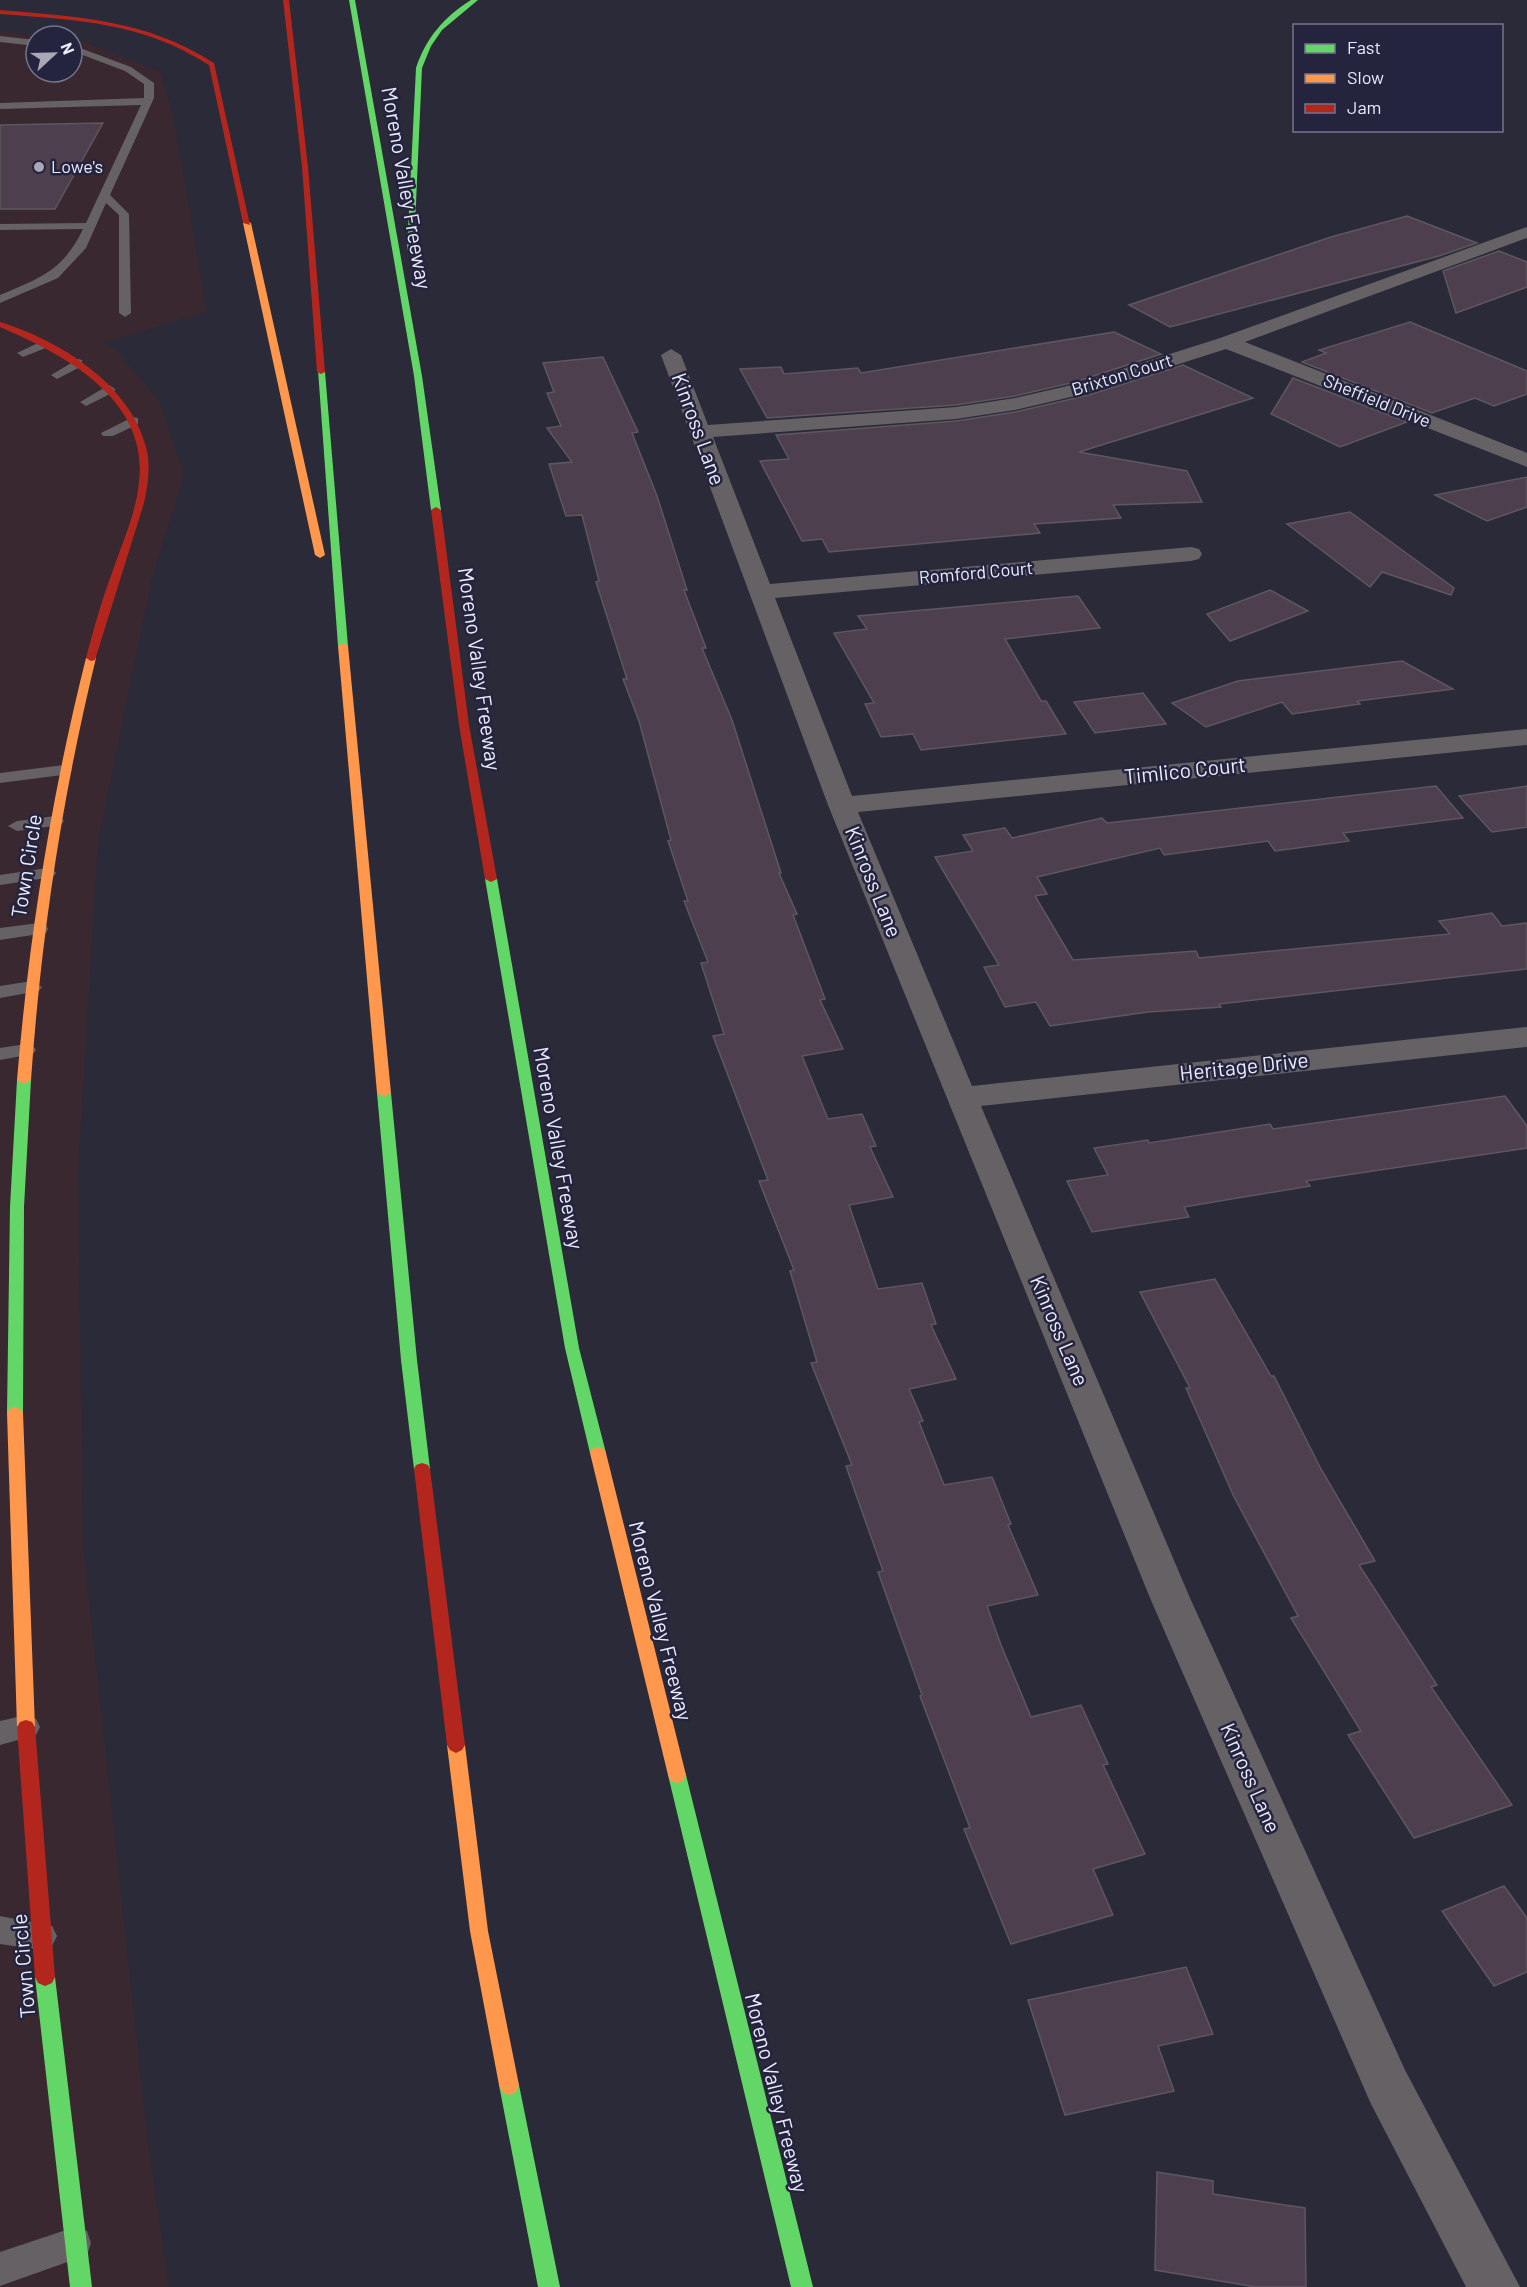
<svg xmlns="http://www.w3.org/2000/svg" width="1527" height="2287" viewBox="0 0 1527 2287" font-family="Barlow,sans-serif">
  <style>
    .commercial { fill: #392830 }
    .building { fill: #4e3f4e; stroke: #5d575f; stroke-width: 1.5 }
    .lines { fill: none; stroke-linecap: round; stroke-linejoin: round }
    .lane { fill: #656165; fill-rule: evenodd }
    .street { fill: #656165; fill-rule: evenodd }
    .fast { fill: #63d668; fill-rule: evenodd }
    .slow { fill: #ff974d; fill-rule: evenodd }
    .jam { fill: #b3261e; fill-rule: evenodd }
    .poi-dot { fill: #a8a8b9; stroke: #24243e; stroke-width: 2 }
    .labels { text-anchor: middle; stroke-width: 5; stroke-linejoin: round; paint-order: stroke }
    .far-poi-label { font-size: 18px; fill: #ececfe; stroke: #24243e; text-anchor: start }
    .far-street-label { font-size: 18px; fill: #ececfe; stroke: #24243e }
    .street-label { font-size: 21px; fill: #ececfe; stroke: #24243e }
  </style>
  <rect width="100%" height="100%" fill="#2a2a38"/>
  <polygon class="commercial" points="0,31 39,36 36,36 36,72 72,72 72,40 86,42 160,72 172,110 207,312 102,343 113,346 160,402 184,475 152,578 98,841 78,1174 83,1545 148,2143 169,2287 0,2287"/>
  <g class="building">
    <polygon points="103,123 55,209 0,209 0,125"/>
    <polygon points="1407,216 1477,243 1439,256 1170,327 1129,305 1331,237"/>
    <polygon points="1499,251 1527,262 1527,287 1456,313 1443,271"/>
    <polygon points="1410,322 1527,371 1527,394 1494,406 1475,398 1432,413 1302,362 1326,353 1319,350"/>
    <polygon points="1114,332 1161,354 1075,382 1015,396 956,405 767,418 740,369 781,367 784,374 858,368 861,373"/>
    <polygon points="603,357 638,432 632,433 657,496 687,590 684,590 706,648 702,648 732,720 781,873 779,873 797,914 793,915 825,999 820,1000 843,1049 802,1056 828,1119 862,1114 876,1146 870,1147 893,1197 849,1205 878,1289 922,1283 936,1324 931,1325 956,1379 909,1389 923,1421 919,1422 944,1485 992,1477 1011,1524 1008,1525 1038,1595 987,1606 1001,1645 1031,1717 1081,1705 1108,1764 1103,1765 1145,1854 1093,1869 1113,1915 1011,1944 964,1829 970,1828 920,1696 922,1695 878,1572 883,1571 846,1466 852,1465 811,1363 817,1362 790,1271 794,1270 759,1181 768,1180 713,1036 724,1034 701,963 708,962 684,901 688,901 668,841 671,840 639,721 623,679 627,679 596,582 599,581 582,515 566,516 549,464 572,462 547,428 561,426 547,393 554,392 543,363"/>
    <polygon points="1183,365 1253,398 1079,452 1187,471 1202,502 1113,505 1121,518 1034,524 1040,533 829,552 822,539 802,541 760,461 789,459 776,435 956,421 1015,412 1089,395"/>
    <polygon points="1293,378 1407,422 1340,447 1271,414"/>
    <polygon points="1527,477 1527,507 1487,521 1435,495"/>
    <polygon points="1350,512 1454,588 1451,595 1382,572 1370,587 1287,524"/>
    <polygon points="1270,590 1308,611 1230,641 1207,614"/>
    <polygon points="1078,596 1100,628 1005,639 1041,701 1046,701 1066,734 921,750 913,734 881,737 865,704 874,703 834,633 867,629 858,616"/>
    <polygon points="1402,661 1453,689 1357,701 1360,704 1292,714 1282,702 1206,727 1172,703 1238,681"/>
    <polygon points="1143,693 1166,724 1095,733 1074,702"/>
    <polygon points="1436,786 1463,818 1343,833 1349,841 1275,851 1268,841 1164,855 1160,848 1037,877 1047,894 1035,896 1073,960 1196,951 1199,958 1450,934 1439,921 1492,913 1502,926 1527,923 1527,969 1219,1004 1221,1007 1148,1012 1050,1026 1036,1002 1005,1007 984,967 999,965 935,857 973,851 963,835 1005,828 1012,838 1102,818 1107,823"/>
    <polygon points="1527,786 1527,827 1492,832 1459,796"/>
    <polygon points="1505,1096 1527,1126 1527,1148 1306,1181 1310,1186 1184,1207 1189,1217 1092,1232 1067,1181 1108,1175 1094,1148 1148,1140 1149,1143 1270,1124 1273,1129"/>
    <polygon points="1215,1279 1271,1376 1274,1376 1321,1469 1375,1561 1359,1565 1437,1685 1431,1687 1512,1805 1414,1838 1348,1735 1361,1731 1291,1618 1298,1616 1234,1497 1186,1388 1190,1388 1140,1292"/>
    <polygon points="1504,1886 1527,1918 1527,1972 1494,1986 1442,1911"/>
    <polygon points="1186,1967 1213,2034 1158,2046 1174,2091 1065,2115 1028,2000"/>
    <polygon points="1157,2172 1213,2181 1213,2194 1305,2208 1306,2287 1256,2287 1155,2270"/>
  </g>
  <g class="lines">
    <g class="lane">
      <polygon points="0,36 36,40 36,46 0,42"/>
      <path d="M 72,45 L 131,67 L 154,83 L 154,98 L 110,195 L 129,214 L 131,313 L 125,317 L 119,313 L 119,215 L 106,203 L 86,248 L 58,278 L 0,303 L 0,295 C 40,278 63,271 83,229 L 0,230 L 0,224 L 86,223 L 141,105 L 0,109 L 0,103 L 144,98 L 144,84 L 125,71 L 72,51 Z"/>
      <polygon points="44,340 50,344 48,347 23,357 17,353"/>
      <polygon points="78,359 82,360 82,366 57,379 51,375"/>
      <polygon points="109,385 115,389 114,392 86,406 80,402"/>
      <polygon points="133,417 138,418 138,424 113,436 103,436 101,433"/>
      <polygon points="64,765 70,766 72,770 70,774 0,783 0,773"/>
      <polygon points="55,816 61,817 64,821 61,825 17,831 8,826 17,821"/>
      <polygon points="47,868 53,869 56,873 53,877 0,885 0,875"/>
      <polygon points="39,923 46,925 48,929 46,933 0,940 0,928"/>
      <polygon points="32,981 42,987 39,991 0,998 0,986"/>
      <polygon points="26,1044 33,1046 36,1050 33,1054 0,1060 0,1048"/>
      <polygon points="26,1715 36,1719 40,1727 36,1735 0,1745 0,1721"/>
      <polygon points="0,1916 52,1926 57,1936 52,1946 42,1950 0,1944"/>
      <polygon points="75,2227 87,2231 91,2243 87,2255 0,2286 0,2252"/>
    </g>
    <polygon class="street" points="1527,227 1527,238 1245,342 1527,453 1527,467 1226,349 1088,393 1015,410 956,419 713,437 770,584 1191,547 1199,549 1202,554 1199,559 1191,561 775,598 852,796 1527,729 1527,745 858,812 972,1086 1527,1027 1527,1047 981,1106 1190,1598 1405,2070 1520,2287 1466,2287 1371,2104 1150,1598 828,805 661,355 671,349 681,355 708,425 956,407 1015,398 1076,384 1220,338"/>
    <g class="fast">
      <polygon points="349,0 355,0 422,376 441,510 436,513 431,510 414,376"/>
      <path d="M 471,0 L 478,0 L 442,30 L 431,46 L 422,68 L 414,248 L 407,250 L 416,68 C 426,38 444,17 471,0 Z"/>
      <polygon points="318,370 325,372 348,646 343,649 338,646"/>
      <polygon points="491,876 497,879 579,1348 606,1453 604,1457 598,1459 592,1457 590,1453 565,1348 485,879"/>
      <polygon points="24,1076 31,1080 24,1207 23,1413 20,1417 10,1417 7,1413 10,1207 17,1080"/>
      <polygon points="384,1089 391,1093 417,1360 430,1469 428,1473 422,1475 416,1473 414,1469 401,1360 377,1093"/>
      <polygon points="677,1767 683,1769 686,1775 813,2287 791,2287 668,1775 671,1769"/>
      <polygon points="45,1968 52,1971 55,1977 92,2287 70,2287 35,1977 38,1971"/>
      <polygon points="509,2075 516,2078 519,2085 560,2287 538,2287 499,2085 502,2078"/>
    </g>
    <g class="slow">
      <polygon points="247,221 251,223 325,555 320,558 315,555 243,223"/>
      <polygon points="343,643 348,646 391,1093 384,1097 377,1093 338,646"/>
      <path d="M 91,655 L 96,658 C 62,797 41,937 31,1080 L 24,1084 L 17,1080 C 29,937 51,797 86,658 Z"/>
      <polygon points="15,1407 20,1409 23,1413 35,1727 32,1732 26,1734 20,1732 17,1727 7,1413 10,1409"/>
      <polygon points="598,1447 604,1449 606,1453 686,1775 683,1781 677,1783 671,1781 668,1775 590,1453 592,1449"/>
      <polygon points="456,1737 462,1740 465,1745 488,1931 519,2085 516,2092 509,2095 502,2092 499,2085 470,1931 447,1745 450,1740"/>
    </g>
    <g class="jam">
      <polygon points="283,0 289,0 308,167 325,372 321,374 317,372 302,167"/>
      <path d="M 0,10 C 79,17 145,19 214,63 L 250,225 L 243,223 L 209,65 C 142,22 77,20 0,14 Z"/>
      <path d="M 0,322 C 59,340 130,384 146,447 C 151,465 148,485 144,503 L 95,660 L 91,661 L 86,658 C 94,628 102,599 113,570 C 123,541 136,513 139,482 C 149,399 65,355 0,327 Z"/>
      <polygon points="436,507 441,510 469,725 497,879 491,882 485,879 459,725 431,510"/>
      <polygon points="422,1463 428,1465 430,1469 465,1745 462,1750 456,1753 450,1750 447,1745 414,1469 416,1465"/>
      <polygon points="26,1720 32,1722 35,1727 55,1977 52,1983 45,1986 38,1983 35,1977 17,1727 20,1722"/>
    </g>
  </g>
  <circle class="poi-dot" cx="39" cy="167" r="6"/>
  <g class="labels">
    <g class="far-poi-label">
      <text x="51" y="173">Lowe's</text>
    </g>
    <g class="far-street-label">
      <text transform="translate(1122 375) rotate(-17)" y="6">Brixton Court</text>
      <text transform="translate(1377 401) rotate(22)" y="6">Sheffield Drive</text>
      <text transform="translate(976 573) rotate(-5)" y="6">Romford Court</text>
    </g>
    <g class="street-label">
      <text transform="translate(406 188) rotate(80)" y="7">Moreno Valley Freeway</text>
      <text transform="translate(698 429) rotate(70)" y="7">Kinross Lane</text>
      <text transform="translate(479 669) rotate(82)" y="7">Moreno Valley Freeway</text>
      <text transform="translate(1185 771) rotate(-6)" y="7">Timlico Court</text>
      <text transform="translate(27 866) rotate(-81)" y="7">Town Circle</text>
      <text transform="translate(873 882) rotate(68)" y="7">Kinross Lane</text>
      <text transform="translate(1244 1067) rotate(-6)" y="7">Heritage Drive</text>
      <text transform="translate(558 1148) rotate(80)" y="7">Moreno Valley Freeway</text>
      <text transform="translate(1059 1331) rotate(67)" y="7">Kinross Lane</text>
      <text transform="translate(660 1621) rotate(76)" y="7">Moreno Valley Freeway</text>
      <text transform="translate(1250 1778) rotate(66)" y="7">Kinross Lane</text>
      <text transform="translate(24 1966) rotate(-95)" y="7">Town Circle</text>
      <text transform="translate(776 2093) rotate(76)" y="7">Moreno Valley Freeway</text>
    </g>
  </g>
  <rect x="1293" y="24" width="210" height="108" fill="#24243e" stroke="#74748b" stroke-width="1.5"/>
  <rect x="1305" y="44" width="30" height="9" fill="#63d668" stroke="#74748b" stroke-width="1.5"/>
  <text x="1347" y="54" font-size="18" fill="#ececfe">Fast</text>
  <rect x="1305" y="74" width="30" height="9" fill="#ff974d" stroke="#74748b" stroke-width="1.5"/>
  <text x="1347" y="84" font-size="18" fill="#ececfe">Slow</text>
  <rect x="1305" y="104" width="30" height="9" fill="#b3261e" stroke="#74748b" stroke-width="1.5"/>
  <text x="1347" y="114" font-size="18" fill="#ececfe">Jam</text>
  <g transform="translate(54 54) rotate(68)"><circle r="28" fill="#24243e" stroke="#74748b" stroke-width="1.5"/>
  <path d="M0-4.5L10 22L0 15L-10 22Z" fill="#a8a8b9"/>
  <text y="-9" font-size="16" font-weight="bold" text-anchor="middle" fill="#ececfe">N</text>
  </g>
</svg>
